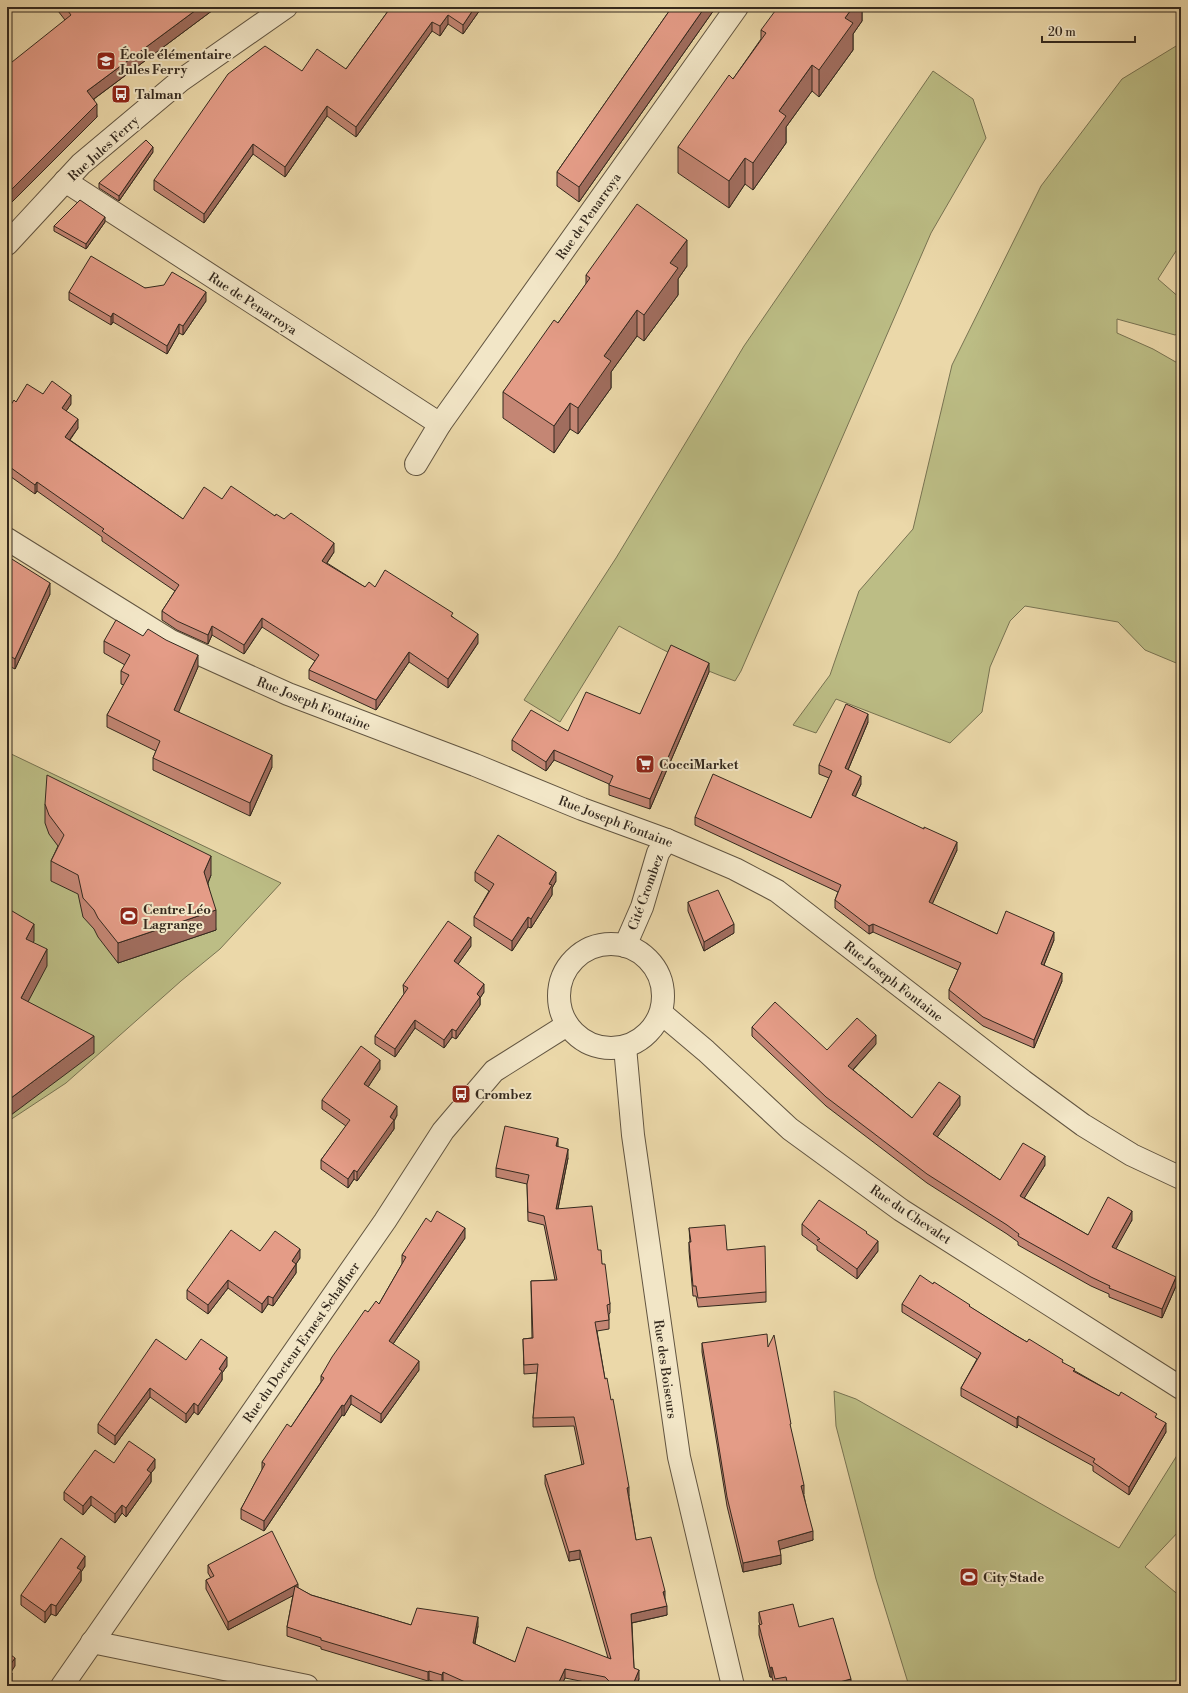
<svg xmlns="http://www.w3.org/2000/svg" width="1188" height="1693" viewBox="0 0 1188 1693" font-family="'Libre Bodoni',serif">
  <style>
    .green { fill: #bcbd85; stroke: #787352 }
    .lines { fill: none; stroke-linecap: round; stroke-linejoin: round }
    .minor-casing { stroke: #625541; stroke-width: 24 }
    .minor { stroke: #f2e6c7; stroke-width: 22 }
    .wall { fill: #c48674; stroke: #34291e }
    .shaded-wall { fill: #a06d5e; stroke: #34291e }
    .building { fill: #e49c87; stroke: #34291e }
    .labels { text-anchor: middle; stroke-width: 4; stroke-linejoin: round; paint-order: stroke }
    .poi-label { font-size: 13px; font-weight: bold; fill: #34291e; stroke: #f2e6c7; text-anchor: start }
    .street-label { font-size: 13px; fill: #34291e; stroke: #f2e6c7 }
  </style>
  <rect width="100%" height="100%" fill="#ebd8a9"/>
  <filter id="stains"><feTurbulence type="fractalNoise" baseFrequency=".005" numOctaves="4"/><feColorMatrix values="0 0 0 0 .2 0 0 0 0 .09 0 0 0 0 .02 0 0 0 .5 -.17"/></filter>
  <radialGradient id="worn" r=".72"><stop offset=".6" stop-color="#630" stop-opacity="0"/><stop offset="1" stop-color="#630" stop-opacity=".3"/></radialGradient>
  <g class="green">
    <polygon points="1181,43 1181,252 1176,251 1158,279 1181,299 1181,332 1175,335 1117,319 1117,333 1153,349 1181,365 1181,665 1145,650 1118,622 1025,606 1010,621 990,667 982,712 950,743 836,699 816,733 793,725 830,675 859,591 913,529 952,365 1041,186 1122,79"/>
    <path d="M 933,71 L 973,99 L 986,138 L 931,233 L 741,671 L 735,681 C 694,667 657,647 619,626 L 560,722 L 524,700 L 616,558 L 744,346 Z"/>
    <polygon points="7,752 281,883 220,949 181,981 66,1083 7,1122"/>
    <polygon points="834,1391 856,1399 1119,1548 1181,1449 1181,1529 1145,1567 1181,1597 1181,1686 909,1686 876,1579 836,1426"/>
  </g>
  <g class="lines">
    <defs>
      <g id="minor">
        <polyline points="65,181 440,424 737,7"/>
        <polyline points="7,244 81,164 180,81 286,7"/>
        <polyline points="416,464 440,424"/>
        <polyline points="7,539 171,641 288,694 475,765 582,809 667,840 735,869 777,891 1023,1081 1083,1125 1132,1155 1181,1178"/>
        <circle cx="611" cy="996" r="52"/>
        <polyline points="625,946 642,907 658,853 667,840"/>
        <polyline points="661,1013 706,1051 790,1129 901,1210 1181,1388"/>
        <polyline points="625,1047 633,1135 679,1457 733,1686"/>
        <polyline points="92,1642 307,1686"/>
        <polyline points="62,1686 385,1221 443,1131 494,1071 567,1025"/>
      </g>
    </defs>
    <use href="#minor" class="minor-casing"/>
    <use href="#minor" class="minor"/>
  </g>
  <g class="wall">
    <polygon points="55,7 217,7 94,99 97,117 15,199 65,20"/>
    <polygon points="391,7 482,7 463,34 448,24 440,36 432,31 356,137 327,116 285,177 253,154 204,223 154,190 154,180 302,71 346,69"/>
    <polygon points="672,7 716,7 579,202 557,186 557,172"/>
    <polygon points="862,7 862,21 853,34 853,50 819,97 812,91 786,127 786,143 753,190 745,184 729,208 678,173 678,147 733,79 761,39 761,30"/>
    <polygon points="153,152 119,201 99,188 99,183"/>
    <polygon points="105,222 86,249 54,231 54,226"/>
    <polygon points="687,266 678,279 678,295 644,341 637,336 611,372 611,388 578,434 570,429 554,453 503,418 503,392 558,323 586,284 586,275"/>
    <polygon points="145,288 206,301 183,335 179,333 167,354 113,322 111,325 69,300 69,292"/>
    <polygon points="43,394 71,404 66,411 78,428 70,440 183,519 222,499 275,516 334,552 327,563 365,587 375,587 453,617 478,643 448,688 409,662 376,710 309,679 309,670 315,661 262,627 244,654 212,635 208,644 177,630 162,620 162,611 175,591 102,541 102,537 37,491 35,494 7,474 7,411 16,402"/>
    <polygon points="7,556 50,594 15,669 7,665"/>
    <polygon points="104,641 198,667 178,712 272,767 250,816 153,770 153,758 156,751 107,727 107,715 124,685 121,684 121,671 125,665 104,653"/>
    <polygon points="709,672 650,809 609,795 609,784 554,760 546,771 512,750 512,740 568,731 640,714"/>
    <polygon points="868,722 848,770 861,784 855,797 957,850 932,904 997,934 1054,940 1044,965 1062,981 1034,1048 983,1026 949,999 949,990 958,970 873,932 869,934 835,908 835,900 838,892 695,825 695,817 811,818 829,778 819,774 819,765"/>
    <polygon points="45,804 211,875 208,883 216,930 118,963 98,937 94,929 83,917 78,894 51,881 51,861 58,846 49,834 45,823"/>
    <polygon points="475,872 556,881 552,888 552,895 531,928 528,927 512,951 474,926 474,917 489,891 475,881"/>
    <polygon points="688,902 734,933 704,951 688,911"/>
    <polygon points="471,946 458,964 484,992 480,998 480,1005 456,1039 452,1037 444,1048 415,1028 395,1057 375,1044 375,1036 404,994 403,985"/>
    <polygon points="752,1027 827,1050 876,1044 853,1070 912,1118 960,1105 937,1137 1000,1180 1045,1165 1024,1198 1088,1235 1132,1220 1115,1249 1176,1286 1162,1318 1109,1297 1109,1294 1091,1286 1018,1245 1018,1242 1007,1234 927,1183 826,1106 752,1036"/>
    <polygon points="380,1069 368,1087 397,1115 394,1121 394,1129 357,1181 354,1179 348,1188 321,1169 321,1160 346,1126 322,1109 322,1100"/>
    <polygon points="558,1147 568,1158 558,1209 598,1250 602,1264 610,1304 610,1313 609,1314 609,1329 597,1331 605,1379 629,1496 629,1497 636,1540 665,1600 667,1615 632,1623 634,1668 639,1679 636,1686 605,1686 565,1678 561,1686 454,1686 443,1681 442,1684 429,1680 428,1681 321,1649 321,1647 287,1636 287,1627 293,1595 228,1630 206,1589 206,1580 211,1578 208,1573 208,1565 298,1588 311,1595 411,1625 478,1626 475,1644 515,1662 608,1658 580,1559 569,1561 545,1484 545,1475 582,1465 574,1426 533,1427 533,1418 537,1373 524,1374 523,1339 532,1338 531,1281 555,1280 544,1225 528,1221 527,1184 496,1177 496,1168"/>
    <polygon points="431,1222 465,1238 393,1344 419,1370 381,1423 351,1404 344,1416 342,1415 264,1531 241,1519 241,1509 262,1470 262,1462 291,1427 321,1382 321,1376 368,1312 379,1304 402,1264 402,1255"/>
    <polygon points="802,1224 878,1251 857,1279 817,1250 817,1246 802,1235"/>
    <polygon points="689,1228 727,1250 766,1292 766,1302 698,1307 696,1296 693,1296 689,1251 689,1242 690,1242"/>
    <polygon points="260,1251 300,1258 296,1264 296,1273 273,1306 268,1304 262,1313 228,1288 208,1314 187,1299 187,1290"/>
    <polygon points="933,1284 1015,1335 1063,1363 1075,1371 1157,1418 1166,1432 1129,1495 1093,1471 1093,1466 1018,1425 1017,1428 961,1396 961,1388 977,1359 902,1312 902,1304"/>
    <polygon points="702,1343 768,1347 791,1431 813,1540 780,1549 781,1564 743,1572 727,1506 702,1352"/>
    <polygon points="186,1360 227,1366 222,1373 222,1380 198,1415 194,1412 186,1423 150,1397 115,1445 98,1433 98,1424"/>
    <polygon points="114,1463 155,1468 151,1473 151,1482 126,1517 122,1513 115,1523 91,1505 83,1515 64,1500 64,1492"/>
    <polygon points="85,1566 81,1572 81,1581 56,1616 51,1614 45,1623 21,1605 21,1595"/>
    <polygon points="759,1612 799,1627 851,1686 774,1686 772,1677 770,1677 759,1635 759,1625 760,1625 759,1622"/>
  </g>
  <g class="shaded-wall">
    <polygon points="200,7 217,7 87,104 87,91"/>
    <polygon points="475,7 482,7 463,34 463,25"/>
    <polygon points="705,7 716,7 579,202 579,187"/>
    <polygon points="853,7 862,7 862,21 853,34 853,50 819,97 819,70 845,18"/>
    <polygon points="448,15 448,24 440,36 440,26"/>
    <polygon points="432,22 432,31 356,137 356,127"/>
    <polygon points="812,65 812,91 786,127 786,143 753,190 753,163 779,111"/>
    <polygon points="97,104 97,117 7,207 7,194"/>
    <polygon points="327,106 327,116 285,177 285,167"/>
    <polygon points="253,144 253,154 204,223 204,214"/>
    <polygon points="153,147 153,152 119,201 119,196"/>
    <polygon points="745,158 745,184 729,208 729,181"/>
    <polygon points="105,217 105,222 86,249 86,244"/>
    <polygon points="687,240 687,266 678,279 678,295 644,341 644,315 670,263"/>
    <polygon points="206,292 206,301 183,335 183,326"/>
    <polygon points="637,310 637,336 611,372 611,388 578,434 578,408 604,356"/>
    <polygon points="113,313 113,322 111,325 111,317"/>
    <polygon points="179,324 179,333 167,354 167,346"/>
    <polygon points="71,395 71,404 62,417 62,408"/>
    <polygon points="570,403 570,429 554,453 554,426"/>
    <polygon points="78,419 78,428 65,446 65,437"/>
    <polygon points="37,482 37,491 35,494 35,485"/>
    <polygon points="334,543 334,552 322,570 322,561"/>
    <polygon points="50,583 50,594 15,669 15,659"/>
    <polygon points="262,618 262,627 244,654 244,645"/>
    <polygon points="212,626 212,635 208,644 208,635"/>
    <polygon points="478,634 478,643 448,688 448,679"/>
    <polygon points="409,652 409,662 376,710 376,700"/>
    <polygon points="198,655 198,667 174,723 174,710"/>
    <polygon points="709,663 709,672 650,809 650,799"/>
    <polygon points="868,714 868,722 845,777 845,768"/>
    <polygon points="554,750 554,760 546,771 546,762"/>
    <polygon points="272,755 272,767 250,816 250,803"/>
    <polygon points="861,776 861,784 852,804 852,795"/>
    <polygon points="957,842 957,850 929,911 929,902"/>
    <polygon points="211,856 211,875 204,892 204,872"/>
    <polygon points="556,872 556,881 552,888 552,895 531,928 531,919 549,884"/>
    <polygon points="216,910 216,930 118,963 118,943"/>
    <polygon points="528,917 528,927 512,951 512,941"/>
    <polygon points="34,924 34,941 26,956 26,939"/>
    <polygon points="734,924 734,933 704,951 704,942"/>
    <polygon points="873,924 873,932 869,934 869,926"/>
    <polygon points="1054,932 1054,940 1041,972 1041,964"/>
    <polygon points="471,937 471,946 454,970 454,961"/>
    <polygon points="47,949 47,966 21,1015 21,998"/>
    <polygon points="1062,973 1062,981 1034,1048 1034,1040"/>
    <polygon points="484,984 484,992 480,998 480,1005 456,1039 456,1031 477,994"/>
    <polygon points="415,1020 415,1028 395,1057 395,1049"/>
    <polygon points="452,1029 452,1037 444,1048 444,1040"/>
    <polygon points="876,1035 876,1044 848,1075 848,1066"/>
    <polygon points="94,1036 94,1053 7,1118 7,1101"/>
    <polygon points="380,1060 380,1069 364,1093 364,1084"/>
    <polygon points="960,1096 960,1105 933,1143 933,1134"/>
    <polygon points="397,1106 397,1115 394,1121 394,1129 357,1181 357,1172"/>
    <polygon points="558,1138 558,1147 556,1146"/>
    <polygon points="568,1149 568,1158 556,1218 556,1209"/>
    <polygon points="1045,1156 1045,1165 1020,1205 1020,1196"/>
    <polygon points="354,1170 354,1179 348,1188 348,1179"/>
    <polygon points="1132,1211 1132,1220 1112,1256 1112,1247"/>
    <polygon points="465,1228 465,1238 389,1350 389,1341"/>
    <polygon points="878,1241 878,1251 857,1279 857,1269"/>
    <polygon points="300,1249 300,1258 292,1270 292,1261"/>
    <polygon points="296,1264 296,1273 273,1306 273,1298"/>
    <polygon points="1176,1277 1176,1286 1162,1318 1162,1309"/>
    <polygon points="228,1280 228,1288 208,1314 208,1305"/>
    <polygon points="268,1296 268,1304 262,1313 262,1304"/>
    <polygon points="227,1357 227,1366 222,1373 222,1380 198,1415 198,1406 219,1369"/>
    <polygon points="419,1361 419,1370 381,1423 381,1414"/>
    <polygon points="150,1388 150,1397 115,1445 115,1436"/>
    <polygon points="351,1395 351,1404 344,1416 344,1406"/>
    <polygon points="194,1403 194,1412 186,1423 186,1414"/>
    <polygon points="342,1405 342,1415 264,1531 264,1521"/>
    <polygon points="1018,1416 1018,1425 1017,1428 1017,1419"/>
    <polygon points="1166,1423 1166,1432 1129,1495 1129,1487"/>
    <polygon points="155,1459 155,1468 151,1473 151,1482 126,1517 126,1508 147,1470"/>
    <polygon points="804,1485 804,1494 801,1495 801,1486"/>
    <polygon points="629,1487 629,1496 627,1497 627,1488"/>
    <polygon points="91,1496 91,1505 83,1515 83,1506"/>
    <polygon points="122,1505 122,1513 115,1523 115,1514"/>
    <polygon points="813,1531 813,1540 778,1550 778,1541"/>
    <polygon points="580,1550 580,1559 569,1561 569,1552"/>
    <polygon points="781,1555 781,1564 743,1572 743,1563"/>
    <polygon points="85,1556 85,1566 81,1572 81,1581 56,1616 56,1606 77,1568"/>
    <polygon points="298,1584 298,1593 228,1630 228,1622"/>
    <polygon points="665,1591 665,1600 663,1592"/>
    <polygon points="51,1604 51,1614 45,1623 45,1612"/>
    <polygon points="667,1606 667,1615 631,1623 631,1614"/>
    <polygon points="478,1617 478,1626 473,1652 473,1643"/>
    <polygon points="15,1658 15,1666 7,1678 7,1669"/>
    <polygon points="772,1667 772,1677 770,1677 770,1668"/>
    <polygon points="565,1669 565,1678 561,1686 557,1686"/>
    <polygon points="639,1670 639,1679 636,1686 634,1686 634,1682"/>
    <polygon points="429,1671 429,1680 428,1681 428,1672"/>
    <polygon points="443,1672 443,1681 442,1684 442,1675"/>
    <polygon points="12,1673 12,1681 9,1686 7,1686 7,1680"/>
    <polygon points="851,1679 851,1686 824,1686"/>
  </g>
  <g class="building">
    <polygon points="65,7 200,7 87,91 97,104 7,194 7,66 71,15"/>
    <polygon points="391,7 475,7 463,25 448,15 440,26 432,22 356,127 327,106 285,167 253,144 204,214 154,180 228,74 265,46 302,71 317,49 346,69"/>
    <polygon points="672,7 705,7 579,187 557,172"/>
    <polygon points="778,7 853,7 845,18 853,23 819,70 812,65 779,111 786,116 753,163 745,158 729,181 678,147 729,75 733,79 766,33 761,30"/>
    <polygon points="146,140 153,147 119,196 99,183"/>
    <polygon points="80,200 105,217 86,244 54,226"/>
    <polygon points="637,204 687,240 670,263 678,268 644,315 637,310 604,356 611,361 578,408 570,403 554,426 503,392 554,320 558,323 590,278 586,275"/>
    <polygon points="91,256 145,288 164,285 172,272 206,292 183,326 179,324 167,346 113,313 111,317 69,292"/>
    <polygon points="52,381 71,395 62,408 78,419 65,437 183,519 204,487 222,499 231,486 275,516 276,514 284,519 291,513 334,543 322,561 365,587 369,582 375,587 385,570 453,613 451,616 478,634 448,679 409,652 376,700 309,670 319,655 262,618 244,645 212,626 208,635 177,621 162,611 179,585 102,531 104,529 37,482 35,485 7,465 7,411 14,400 16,402 27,384 43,394"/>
    <polygon points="7,556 50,583 15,659 7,654"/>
    <polygon points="116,620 143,636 148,629 166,640 198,655 174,710 272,755 250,803 153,758 160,741 107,715 129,675 121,671 130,655 104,641"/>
    <polygon points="671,645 709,663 650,799 609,785 613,776 554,750 546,762 512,740 531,710 568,731 586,692 640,714"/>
    <polygon points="846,704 868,714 845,768 861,776 852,795 924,829 924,827 957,842 929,902 997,934 1006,911 1054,932 1041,964 1062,973 1034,1040 983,1017 949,990 961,963 873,924 869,926 835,900 841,885 695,817 713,774 811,818 832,771 819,765"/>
    <polygon points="47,775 211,856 204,872 216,910 118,943 98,918 94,910 83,898 78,875 51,861 64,835 49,815 45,804"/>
    <polygon points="498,835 556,872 549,884 552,885 531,919 528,917 512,941 474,917 494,884 475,872"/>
    <polygon points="718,890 734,924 704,942 688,902"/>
    <polygon points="7,908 34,924 26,939 47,949 21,998 94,1036 7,1101"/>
    <polygon points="448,921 471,937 454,961 484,984 477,994 480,997 456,1031 452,1029 444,1040 415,1020 395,1049 375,1036 408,988 403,985"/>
    <polygon points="775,1002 827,1050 857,1018 876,1035 848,1066 912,1118 939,1082 960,1096 933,1134 1000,1180 1023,1143 1045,1156 1020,1196 1088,1235 1108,1197 1132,1211 1112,1247 1176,1277 1162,1309 1109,1288 1110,1286 1091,1277 1018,1236 1019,1234 1007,1225 927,1174 826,1097 752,1027"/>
    <polygon points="361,1046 380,1060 364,1084 397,1106 390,1117 394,1120 357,1172 354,1170 348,1179 321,1160 350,1120 322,1100"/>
    <polygon points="505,1126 558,1138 556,1146 568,1149 556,1209 592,1206 598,1250 601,1250 602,1264 605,1264 610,1304 607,1305 609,1320 595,1322 605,1379 607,1378 611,1400 613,1399 629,1487 627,1488 636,1540 651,1537 665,1591 663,1592 667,1606 631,1614 634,1668 639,1670 634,1682 634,1686 614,1686 605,1677 565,1669 557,1686 474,1686 443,1672 442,1675 429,1671 428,1672 321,1640 321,1638 287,1627 295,1586 311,1595 411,1625 417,1608 478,1617 473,1643 515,1662 527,1627 611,1659 580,1550 569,1552 545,1475 584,1464 574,1417 533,1418 538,1364 524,1365 523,1339 533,1338 531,1281 557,1280 544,1216 528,1212 527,1184 529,1175 496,1168"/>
    <polygon points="819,1200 867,1232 866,1233 878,1241 857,1269 817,1240 820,1239 802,1224"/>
    <polygon points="437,1211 465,1228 389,1341 419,1361 381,1414 351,1395 344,1406 342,1405 264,1521 241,1509 265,1464 262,1462 287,1424 291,1427 324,1378 321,1376 332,1357 365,1310 368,1312 376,1301 379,1304 406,1257 402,1255 426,1218 431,1222"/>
    <polygon points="725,1225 727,1250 765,1246 766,1292 698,1298 696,1286 693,1286 689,1242 691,1242 689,1228"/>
    <polygon points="231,1230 260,1251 275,1231 300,1249 292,1261 296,1264 273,1298 268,1296 262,1304 228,1280 208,1305 187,1290"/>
    <polygon points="920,1275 933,1284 934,1282 970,1305 969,1306 1015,1335 1027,1342 1029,1339 1063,1360 1062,1362 1075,1369 1073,1371 1119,1396 1121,1392 1157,1414 1155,1417 1166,1423 1129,1487 1093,1462 1095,1459 1018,1416 1017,1419 961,1388 981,1353 902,1304"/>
    <polygon points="767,1334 768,1347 774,1335 791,1424 790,1424 804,1485 801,1486 813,1531 778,1541 781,1555 743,1563 727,1497 702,1343"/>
    <polygon points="156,1339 186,1360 201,1339 227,1357 219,1369 222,1371 198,1406 194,1403 186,1414 150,1388 115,1436 98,1424"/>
    <polygon points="129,1441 155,1459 147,1470 151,1473 126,1508 122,1505 115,1514 91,1496 83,1506 64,1492 95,1450 114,1463"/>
    <polygon points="272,1531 298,1584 228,1622 206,1580 214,1576 208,1565"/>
    <polygon points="61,1538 85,1556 77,1568 81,1570 56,1606 51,1604 45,1612 21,1595"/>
    <polygon points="793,1604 799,1627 833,1618 851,1679 824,1686 788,1686 786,1677 775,1679 772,1667 770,1668 759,1625 762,1624 759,1612"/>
    <polygon points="7,1652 15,1658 7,1669 12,1673 7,1680"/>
    <polygon points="667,1682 670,1686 660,1686"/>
  </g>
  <defs>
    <symbol id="school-square" viewBox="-11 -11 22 22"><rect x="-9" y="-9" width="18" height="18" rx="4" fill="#8f2418" stroke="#f2e6c7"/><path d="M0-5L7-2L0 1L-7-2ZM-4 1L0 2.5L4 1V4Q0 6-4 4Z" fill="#fff"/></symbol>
    <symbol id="bus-square" viewBox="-11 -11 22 22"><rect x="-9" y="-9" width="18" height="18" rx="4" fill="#8f2418" stroke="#f2e6c7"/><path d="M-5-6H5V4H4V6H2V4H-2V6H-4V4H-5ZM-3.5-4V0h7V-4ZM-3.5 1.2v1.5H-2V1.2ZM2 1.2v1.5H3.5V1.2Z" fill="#fff"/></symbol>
    <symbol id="supermarket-square" viewBox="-11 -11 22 22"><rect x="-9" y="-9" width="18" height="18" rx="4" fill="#8f2418" stroke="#f2e6c7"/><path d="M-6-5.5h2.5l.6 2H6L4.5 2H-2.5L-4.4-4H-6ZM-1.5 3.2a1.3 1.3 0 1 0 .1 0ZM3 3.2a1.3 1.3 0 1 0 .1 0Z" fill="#fff"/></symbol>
    <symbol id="stadium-square" viewBox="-11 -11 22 22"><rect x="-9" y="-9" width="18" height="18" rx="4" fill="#8f2418" stroke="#f2e6c7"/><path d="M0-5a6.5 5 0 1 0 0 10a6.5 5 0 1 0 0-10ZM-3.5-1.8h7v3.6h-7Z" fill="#fff"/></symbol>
  </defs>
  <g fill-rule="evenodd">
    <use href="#school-square" x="95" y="50" width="22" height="22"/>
    <use href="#bus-square" x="110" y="83" width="22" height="22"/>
    <use href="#supermarket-square" x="634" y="753" width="22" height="22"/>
    <use href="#stadium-square" x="118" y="905" width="22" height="22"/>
    <use href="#bus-square" x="450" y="1083" width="22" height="22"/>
    <use href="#stadium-square" x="958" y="1566" width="22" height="22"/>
  </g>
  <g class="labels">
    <g class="poi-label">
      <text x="120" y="59">École élémentaire<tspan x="120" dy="15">Jules Ferry</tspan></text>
      <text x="135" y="99">Talman</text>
      <text x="659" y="769">CocciMarket</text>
      <text x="143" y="914">Centre Léo<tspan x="143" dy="15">Lagrange</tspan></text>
      <text x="475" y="1099">Crombez</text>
      <text x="983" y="1582">City Stade</text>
    </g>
    <g class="street-label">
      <text transform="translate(103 148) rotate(-42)" y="5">Rue Jules Ferry</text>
      <text transform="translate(588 216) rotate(-55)" y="5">Rue de Penarroya</text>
      <text transform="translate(253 303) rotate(33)" y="5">Rue de Penarroya</text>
      <text transform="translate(314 703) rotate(22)" y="5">Rue Joseph Fontaine</text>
      <text transform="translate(616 821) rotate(21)" y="5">Rue Joseph Fontaine</text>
      <text transform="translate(645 892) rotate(-70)" y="5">Cité Crombez</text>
      <text transform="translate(894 981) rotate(38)" y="5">Rue Joseph Fontaine</text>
      <text transform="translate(911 1214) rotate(34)" y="5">Rue du Chevalet</text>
      <text transform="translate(301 1342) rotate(-55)" y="5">Rue du Docteur Ernest Schaffner</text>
      <text transform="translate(666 1369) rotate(82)" y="5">Rue des Boiseurs</text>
    </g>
  </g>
  <rect width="1188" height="1693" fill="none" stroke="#ebd8a9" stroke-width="24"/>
  <rect x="8" y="8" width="1172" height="1677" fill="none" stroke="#34291e" stroke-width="2"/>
  <rect x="12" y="12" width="1164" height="1669" fill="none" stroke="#34291e"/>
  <path d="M1042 36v6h93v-6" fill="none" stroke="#34291e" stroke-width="2"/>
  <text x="1048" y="36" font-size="12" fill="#34291e" stroke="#f2e6c7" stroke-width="3" paint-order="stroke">20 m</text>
  <rect width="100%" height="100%" filter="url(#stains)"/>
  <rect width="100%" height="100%" fill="url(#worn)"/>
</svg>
